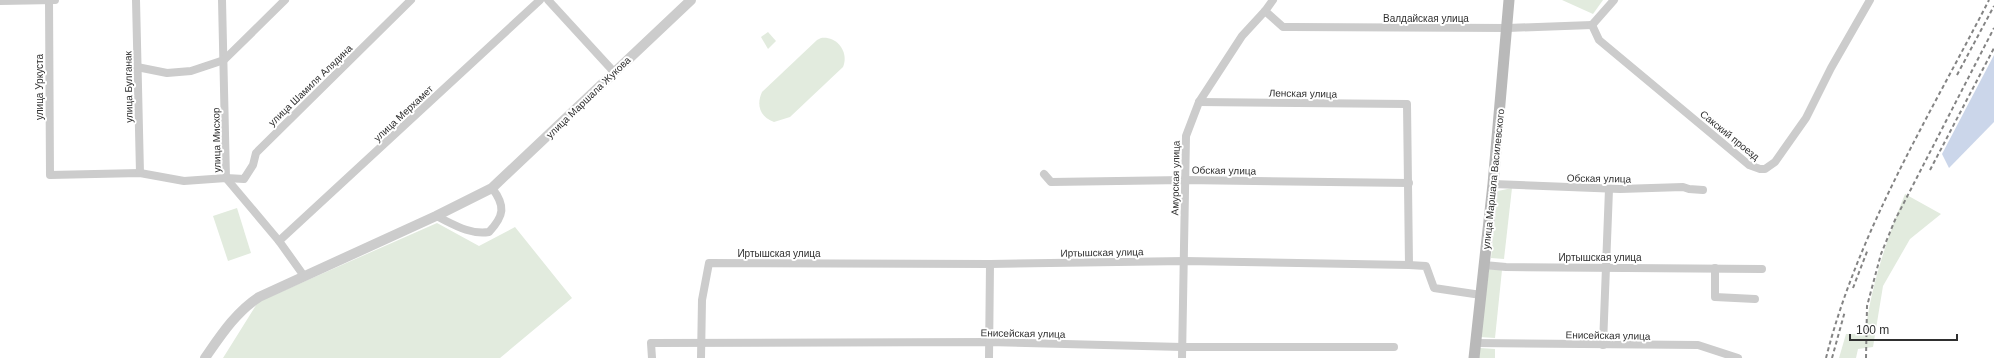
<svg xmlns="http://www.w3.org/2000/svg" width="1994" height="358" viewBox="0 0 1994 358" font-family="Arial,sans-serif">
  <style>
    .green { fill: #e2ebde }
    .water { fill: #cbd6ea }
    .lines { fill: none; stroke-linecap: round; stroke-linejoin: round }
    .minor { stroke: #ccc; stroke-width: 8 }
    .tertiary { stroke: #ccc; stroke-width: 10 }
    .secondary { stroke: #b9b9b9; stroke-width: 11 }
    .rail { stroke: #848484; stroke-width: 2; stroke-dasharray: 4 3; stroke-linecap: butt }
    .labels { text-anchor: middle; stroke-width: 4; stroke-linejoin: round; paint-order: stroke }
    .street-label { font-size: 10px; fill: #2f2f2f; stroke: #fff }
  </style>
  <rect width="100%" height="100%" fill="#fff"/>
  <g class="green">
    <polygon points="1562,0 1603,0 1593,14"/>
    <polygon points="768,32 776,41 768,49 761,37"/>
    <path d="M 821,38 C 838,36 849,53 843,67 L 790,117 L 774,122 C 760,117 756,105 762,92 L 817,40 Z"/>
    <polygon points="1512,188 1504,259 1491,258 1498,191"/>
    <path d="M 1905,194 L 1941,214 L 1910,239 L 1883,286 L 1873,347 L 1858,349 L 1856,358 L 1839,358 L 1846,334 L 1865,334 C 1871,285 1887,239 1905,194 Z"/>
    <polygon points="237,208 251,253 228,261 213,216"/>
    <polygon points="437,223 479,246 515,227 572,298 500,358 223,358 258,302"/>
    <polygon points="1489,269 1502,270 1495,338 1480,337"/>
    <polygon points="1480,348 1495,349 1495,358 1479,358"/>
  </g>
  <polygon class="water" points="1994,55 1994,122 1949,168 1942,154"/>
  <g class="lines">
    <g class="minor">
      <polyline points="49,0 50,175 140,173 184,181 226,178 244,179 253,165 256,153 411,0"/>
      <polyline points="136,0 140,173"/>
      <polyline points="222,0 226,178 279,241 304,276"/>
      <polyline points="548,0 614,72"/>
      <polyline points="0,1 55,0"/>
      <polyline points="1265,11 1283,27 1291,27 1508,28 1592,25"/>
      <polyline points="1592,25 1599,40 1749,165 1760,169 1765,169 1775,162 1806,118 1831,68 1870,0"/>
      <polyline points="1592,25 1614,0"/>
      <polyline points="137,67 167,73 191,71 224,60 285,0"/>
      <polyline points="1199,102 1407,104 1409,265"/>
      <polyline points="1044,174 1051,182 1184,180 1409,183"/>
      <polyline points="1493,184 1620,189 1683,187 1689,189 1703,190"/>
      <path d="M 436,216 C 453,224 469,235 489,232 C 504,216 506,206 492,188"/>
      <polyline points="279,241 540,0"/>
      <polyline points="1484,265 1506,267 1762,269"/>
      <polyline points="1715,268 1715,297 1755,299"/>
      <polyline points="1476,343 1698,345 1738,358"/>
      <polyline points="1603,345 1609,189"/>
      <polyline points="652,358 651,343 989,342 1182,347 1394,347"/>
      <polyline points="701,358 702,300 709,263 990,264 1185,261 1409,265 1426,266 1434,288 1481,295"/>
      <polyline points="989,358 990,264"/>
      <polyline points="1182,358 1186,136 1199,102 1242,36 1265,11 1273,0"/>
    </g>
    <path class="tertiary" d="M 205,358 C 221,335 236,312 259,297 L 436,216 L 492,188 L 691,0"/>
    <polyline class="secondary" points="1474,358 1493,184 1509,0"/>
    <g class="rail">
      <polyline points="1957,75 1994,6"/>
      <polyline points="1930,170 1994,48"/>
      <polyline points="1853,288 1868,249"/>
      <path d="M 1826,358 C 1858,231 1930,115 1989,0"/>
      <polyline points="1832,358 1845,311"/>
      <polyline points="1866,358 1867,306 1881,254 1895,220 1994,28"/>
    </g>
  </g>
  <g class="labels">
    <g class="street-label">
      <text x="1426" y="22">Валдайская улица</text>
      <text transform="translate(310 85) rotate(-44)" y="4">улица Шамиля Алядина</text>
      <text transform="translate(39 87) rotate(-90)" y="4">улица Уркуста</text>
      <text transform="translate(128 87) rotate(-91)" y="4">улица Булганак</text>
      <text transform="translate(1303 93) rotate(1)" y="4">Ленская улица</text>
      <text transform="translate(588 97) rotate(-44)" y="4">улица Маршала Жукова</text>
      <text transform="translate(403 113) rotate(-43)" y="4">улица Мерхамет</text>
      <text transform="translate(1730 135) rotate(39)" y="4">Сакский проезд</text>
      <text transform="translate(216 140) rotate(-91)" y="4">улица Мисхор</text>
      <text transform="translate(1224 170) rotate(1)" y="4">Обская улица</text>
      <text transform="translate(1175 178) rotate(-89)" y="4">Амурская улица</text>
      <text transform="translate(1599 178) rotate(1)" y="4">Обская улица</text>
      <text transform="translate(1493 179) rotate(-84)" y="4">улица Маршала Василевского</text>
      <text transform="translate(1102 252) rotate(-1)" y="4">Иртышская улица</text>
      <text x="779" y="257">Иртышская улица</text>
      <text x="1600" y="261">Иртышская улица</text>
      <text transform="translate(1023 333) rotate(1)" y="4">Енисейская улица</text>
      <text transform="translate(1608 335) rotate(1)" y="4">Енисейская улица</text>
    </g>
  </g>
  <path d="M1850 334v6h107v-6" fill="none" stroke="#2f2f2f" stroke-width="2"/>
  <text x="1856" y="334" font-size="12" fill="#2f2f2f" stroke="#ffffff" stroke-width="3" paint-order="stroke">100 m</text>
</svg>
